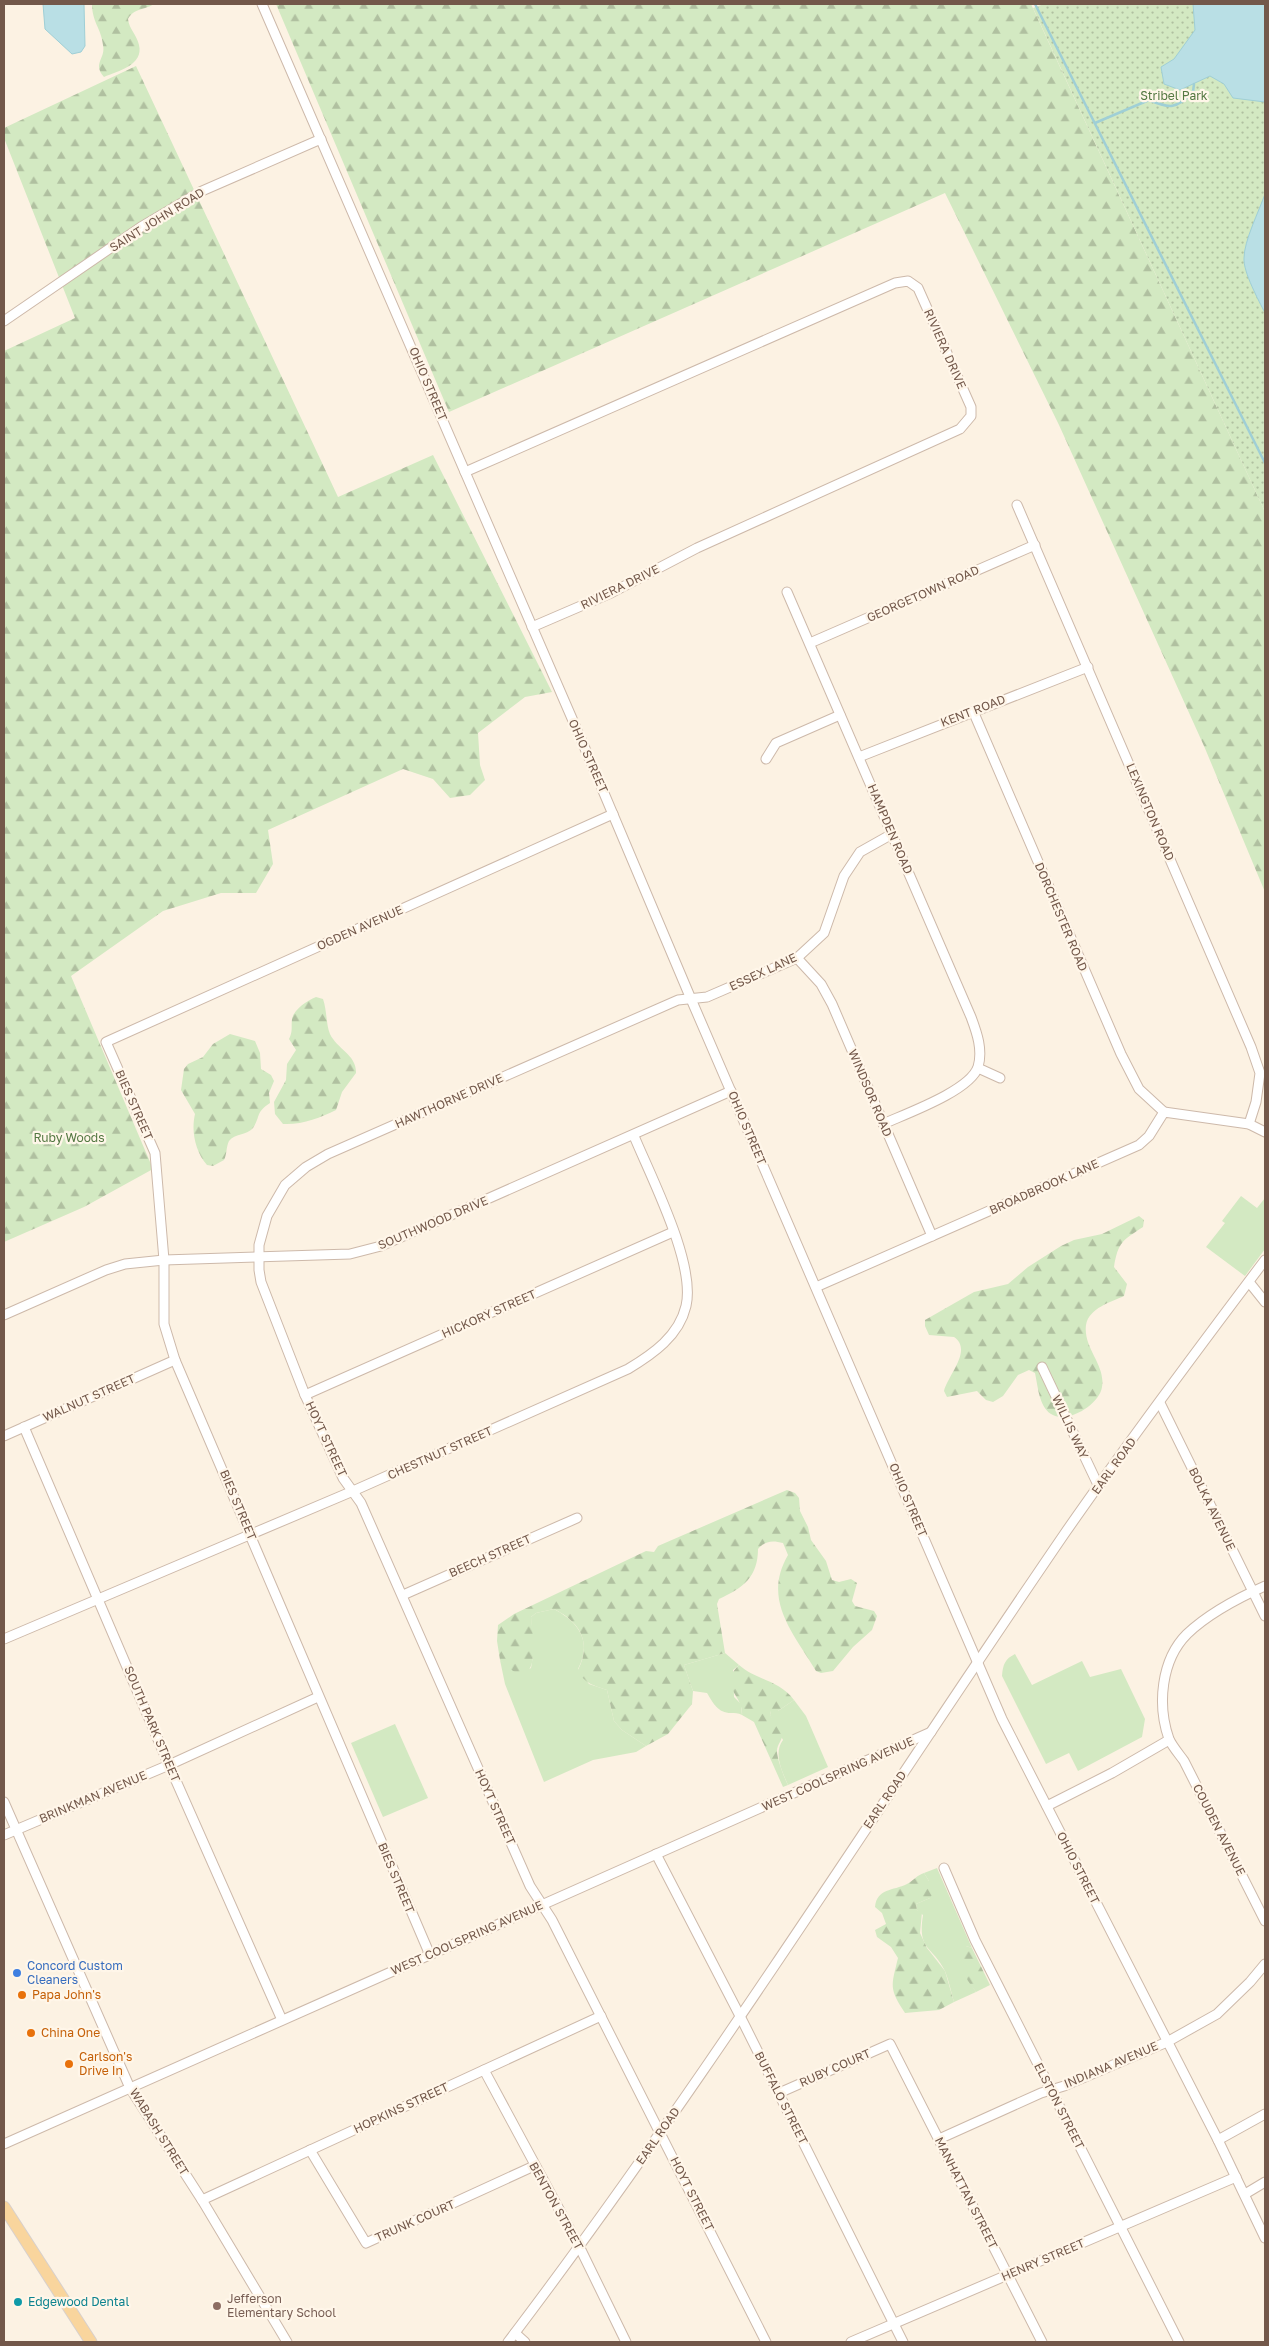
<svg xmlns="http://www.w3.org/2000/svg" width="1269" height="2346" viewBox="0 0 1269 2346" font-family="'Golos Text',sans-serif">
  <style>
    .green { fill: #d3e9c2 }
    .forest { fill: url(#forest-firs) }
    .park { fill: url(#park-dots) }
    .water { fill: #b9dfe5; stroke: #9fcfd6 }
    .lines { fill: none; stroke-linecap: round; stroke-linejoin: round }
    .stream { stroke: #9fcfd6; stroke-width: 2.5 }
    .minor-casing { stroke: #cdb9aa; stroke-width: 11 }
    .major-casing { stroke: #d8d0cc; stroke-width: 13 }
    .minor { stroke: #fff; stroke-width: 9 }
    .major { stroke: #f9d59d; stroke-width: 11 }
    .shop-dot { fill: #3f7fe0; stroke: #fff6e9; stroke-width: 2 }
    .food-dot { fill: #e8710a; stroke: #fff6e9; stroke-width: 2 }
    .culture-dot { fill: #0f9aa8; stroke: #fff6e9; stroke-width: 2 }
    .education-dot { fill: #8d6e63; stroke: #fff6e9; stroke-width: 2 }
    .labels { text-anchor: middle; stroke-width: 4.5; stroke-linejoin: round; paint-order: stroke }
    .park-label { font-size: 12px; fill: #547842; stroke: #fff6e9 }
    .street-label { font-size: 12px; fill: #73584a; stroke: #fff6e9 }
    .shop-label { font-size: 12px; fill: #366cbe; stroke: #fff6e9; text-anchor: start }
    .food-label { font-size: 12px; fill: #c56008; stroke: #fff6e9; text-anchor: start }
    .education-label { font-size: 12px; fill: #785e54; stroke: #fff6e9; text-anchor: start }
    .culture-label { font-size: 12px; fill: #0d838f; stroke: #fff6e9; text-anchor: start }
  </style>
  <defs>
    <pattern id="forest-firs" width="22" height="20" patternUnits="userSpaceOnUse" patternTransform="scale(1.25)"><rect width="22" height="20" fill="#d3e9c2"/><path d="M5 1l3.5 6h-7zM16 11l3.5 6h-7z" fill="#b0c0a0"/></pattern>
    <pattern id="park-dots" width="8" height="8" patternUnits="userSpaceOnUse" patternTransform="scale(1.25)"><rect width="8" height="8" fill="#d3e9c2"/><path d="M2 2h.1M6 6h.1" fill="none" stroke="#b0c0a0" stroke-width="1.8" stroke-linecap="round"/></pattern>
  </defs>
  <rect width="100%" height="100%" fill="#fcf2e3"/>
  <g class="green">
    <polygon points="1241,1196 1257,1208 1265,1198 1265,1249 1245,1276 1206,1247 1225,1223 1222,1221"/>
    <path d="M 554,1609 C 580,1623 592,1642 578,1669 L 589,1684 L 607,1690 L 614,1721 L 622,1730 L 646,1746 L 636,1752 L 593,1760 L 544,1782 L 505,1684 L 500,1660 L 521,1674 L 531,1668 L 533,1656 L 531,1617 L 536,1613 Z"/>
    <path d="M 725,1653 L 739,1665 L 733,1670 L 734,1697 L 741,1704 L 742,1715 C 738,1713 735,1713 731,1713 C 718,1713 713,1703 707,1693 L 693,1691 L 684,1665 Z"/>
    <path d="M 1015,1654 L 1032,1685 L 1082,1661 L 1090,1677 L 1121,1669 L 1145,1719 L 1142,1737 L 1078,1771 L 1069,1753 L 1046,1764 L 1002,1676 C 1003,1664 1005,1659 1015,1654 Z"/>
    <path d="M 794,1700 L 806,1716 L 828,1767 L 788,1785 C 782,1771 773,1753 783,1740 L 770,1715 L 771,1711 L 778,1711 Z"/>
    <polygon points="395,1724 428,1798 383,1817 351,1743"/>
    <path d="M 937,1868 L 972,1948 L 966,1946 L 965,1975 L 976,1992 L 954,2002 C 951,1992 949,1981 945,1971 C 933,1946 917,1951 923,1915 L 917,1910 L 916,1904 L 930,1898 L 929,1881 L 924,1873 Z"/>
  </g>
  <g class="forest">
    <path d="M 92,4 L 154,4 C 145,10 134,8 128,19 C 129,29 137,35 139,45 C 144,65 118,71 104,77 C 92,63 106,59 103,45 C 101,28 92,22 92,4 Z"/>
    <polygon points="276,4 1031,4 1265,512 1265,892 1204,746 1059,425 945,193 449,412"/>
    <polygon points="136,66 338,497 433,455 552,692 525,697 478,733 480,765 485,780 470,795 450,798 433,779 403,769 268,830 273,864 256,893 221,893 163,911 71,976 153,1169 84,1207 4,1242 4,351 75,318 4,138 4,128"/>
    <path d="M 316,997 L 323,999 C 327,1010 326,1025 330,1034 C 337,1049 357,1055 356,1073 L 342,1092 L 336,1110 C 320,1118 302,1125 283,1124 L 275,1114 L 274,1102 L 286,1080 L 287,1064 L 296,1050 L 289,1039 C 293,1031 291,1028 292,1019 C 294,1009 307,1001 316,997 Z"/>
    <path d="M 230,1034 L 255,1041 L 260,1053 L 261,1069 L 271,1075 L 274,1081 L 269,1093 L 270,1103 C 255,1113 261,1116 253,1128 C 246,1136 235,1133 229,1141 C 226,1147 227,1154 224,1160 L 213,1166 L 207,1165 C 195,1151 191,1131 195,1114 L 181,1090 L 184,1069 L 188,1064 L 203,1057 L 213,1044 Z"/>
    <path d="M 1139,1216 L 1144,1220 L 1143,1227 C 1123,1240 1118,1242 1114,1267 L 1127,1284 L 1124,1296 C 1111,1302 1089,1308 1086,1325 C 1083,1348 1106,1365 1102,1387 C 1100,1404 1067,1425 1051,1414 C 1039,1406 1038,1387 1035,1373 L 1029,1370 L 1018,1375 L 1003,1396 L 993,1402 L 986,1400 L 977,1391 L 947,1397 L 944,1391 C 948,1375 973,1350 954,1337 L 929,1335 L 925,1326 L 925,1320 L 974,1292 L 1008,1284 L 1028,1267 L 1061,1246 L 1074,1240 L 1102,1234 Z"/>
    <path d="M 787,1490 L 795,1493 L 799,1498 L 800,1511 L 808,1527 L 811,1540 L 826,1561 L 832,1580 L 839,1582 L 851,1579 L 857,1583 L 852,1601 L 855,1606 L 874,1611 L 877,1616 L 872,1630 L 853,1647 L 833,1671 L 821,1673 L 816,1671 C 793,1632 762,1600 788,1555 L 783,1543 C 772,1540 765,1541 758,1549 C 758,1577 743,1588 719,1599 L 717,1604 L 725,1653 L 684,1665 L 693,1691 L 692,1704 L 668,1734 L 646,1746 L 622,1730 L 614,1721 L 607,1690 C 595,1686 583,1683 578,1670 C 592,1642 580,1622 554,1609 L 536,1613 L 531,1617 C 532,1629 540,1676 520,1674 C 513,1673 505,1664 500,1660 L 497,1641 L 498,1625 L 514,1614 L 646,1551 L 654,1552 L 658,1546 Z"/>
    <path d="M 739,1665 C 756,1680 779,1680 794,1700 L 778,1711 L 771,1711 L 770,1715 L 783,1732 C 783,1740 777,1744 777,1751 C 777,1759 784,1777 788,1785 L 783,1787 L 754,1722 L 742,1715 C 744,1696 717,1686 739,1665 Z"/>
    <path d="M 924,1873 L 929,1881 L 935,1882 L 937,1888 L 930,1898 L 916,1904 L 917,1910 L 922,1912 L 920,1933 L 927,1948 L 945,1971 L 954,2002 L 939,2010 L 905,2013 C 889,1988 891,1987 898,1958 L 891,1947 L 877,1937 L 875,1930 L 886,1924 L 882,1913 L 875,1907 C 877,1888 893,1891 907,1884 C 913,1881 917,1875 924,1873 Z"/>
    <path d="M 966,1946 L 972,1948 L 990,1985 L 976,1992 C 968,1981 955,1964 959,1950 Z"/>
  </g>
  <polygon class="park" points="1044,4 1265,4 1265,512 1033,8"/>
  <g class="water">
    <polygon points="43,4 84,4 85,46 81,52 72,54 45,29"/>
    <polygon points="1193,4 1265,4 1265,102 1233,98 1224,84 1210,76 1180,90 1164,84 1161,67 1174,59 1195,30"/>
    <path d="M 1265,194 L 1265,313 C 1259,301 1243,272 1244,258 C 1244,241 1259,211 1265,194 Z"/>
  </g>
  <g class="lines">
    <g class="stream">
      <polyline points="1035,4 1265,463"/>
      <path d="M 1095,123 L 1149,100 C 1170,109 1176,109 1193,92 L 1194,84"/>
    </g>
    <defs>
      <g id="minor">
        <polyline points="262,4 590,760 691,999 1002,1719 1218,2140 1265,2238"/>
        <polyline points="4,321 141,227 202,191 321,139"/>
        <polyline points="465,472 895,283 908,281 918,288 971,407 971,416 960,429 697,548 611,593 532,627"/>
        <polyline points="1017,505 1251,1047 1260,1073 1256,1102 1249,1124"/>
        <path d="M 787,592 L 971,1017 C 977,1033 983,1050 978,1067 C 970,1091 905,1114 883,1124"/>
        <polyline points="810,643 1035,545"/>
        <polyline points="973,711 1121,1054 1139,1089 1164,1112"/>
        <polyline points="859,757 1088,667"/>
        <polyline points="766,759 776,743 840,715"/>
        <polyline points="797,958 821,984 832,1004 932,1236"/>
        <polyline points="978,1068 1000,1078"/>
        <polyline points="1249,1282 1265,1302"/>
        <polyline points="816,1287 1139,1145 1149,1136 1164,1112 1249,1124 1265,1132"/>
        <polyline points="4,1315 106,1270 125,1264 164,1260 350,1254 381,1246 731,1091"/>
        <polyline points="1042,1367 1099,1487"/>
        <polyline points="305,1395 673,1232"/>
        <polyline points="1160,1403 1265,1616"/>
        <polyline points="24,1427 169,1765 282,2020"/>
        <polyline points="4,1436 175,1360"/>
        <path d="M 1265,1586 C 1238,1598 1209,1613 1187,1634 C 1161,1660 1157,1705 1169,1739 C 1172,1746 1179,1754 1184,1761 L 1265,1921"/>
        <polyline points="403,1595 577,1518"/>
        <path d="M 4,1639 L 353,1491 L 628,1369 C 653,1354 679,1336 686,1306 C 696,1264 651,1177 634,1136"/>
        <polyline points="4,1802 130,2088 202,2200 287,2342"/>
        <polyline points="1047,1806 1112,1773 1169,1740"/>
        <polyline points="4,1835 169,1765 318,1697"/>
        <polyline points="656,1854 740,2016 903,2342"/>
        <polyline points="944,1868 975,1940 1179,2342"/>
        <polyline points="430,1955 175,1360 164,1324 164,1260 155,1153 106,1042 613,814"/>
        <polyline points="484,2070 580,2248 626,2342"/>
        <polyline points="779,2093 890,2044 1042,2342"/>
        <polyline points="939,2139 1041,2093 1064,2086 1167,2042 1217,2014 1250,1982 1265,1964"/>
        <polyline points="1218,2140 1265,2114"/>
        <polyline points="4,2144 931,1732"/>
        <polyline points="310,2150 366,2243 534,2166"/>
        <polyline points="1245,2194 1265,2182"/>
        <polyline points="202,2200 601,2016"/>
        <polyline points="515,2333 525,2342"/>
        <path d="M 508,2342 C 706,2081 880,1803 1065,1533 C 1129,1441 1197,1350 1265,1260"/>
        <polyline points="766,2342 552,1920 530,1886 361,1503 343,1478 305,1395 261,1282 259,1270 259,1245 267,1216 285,1185 306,1167 328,1154 678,1000 707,997 797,958 824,933 844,876 860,852 892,834"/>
        <polyline points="851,2342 1236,2177"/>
      </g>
      <polyline id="major" points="4,2207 91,2342"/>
    </defs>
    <use href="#minor" class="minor-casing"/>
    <use href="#major" class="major-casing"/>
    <use href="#minor" class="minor"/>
    <use href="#major" class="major"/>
  </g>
  <circle class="shop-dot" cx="17" cy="1973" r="5"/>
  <g class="food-dot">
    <circle cx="22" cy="1995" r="5"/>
    <circle cx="31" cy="2033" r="5"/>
    <circle cx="69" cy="2064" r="5"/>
  </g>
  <circle class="culture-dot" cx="18" cy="2302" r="5"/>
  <circle class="education-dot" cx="217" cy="2306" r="5"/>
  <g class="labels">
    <g class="park-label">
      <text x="1174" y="100">Stribel Park</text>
      <text x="69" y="1142">Ruby Woods</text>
    </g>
    <g class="street-label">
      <text transform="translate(157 220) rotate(-32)" y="4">SAINT JOHN ROAD</text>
      <text transform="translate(945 349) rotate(66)" y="4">RIVIERA DRIVE</text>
      <text transform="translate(428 384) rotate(67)" y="4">OHIO STREET</text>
      <text transform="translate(620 587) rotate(-26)" y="4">RIVIERA DRIVE</text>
      <text transform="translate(923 594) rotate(-24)" y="4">GEORGETOWN ROAD</text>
      <text transform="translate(973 711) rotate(-21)" y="4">KENT ROAD</text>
      <text transform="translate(588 756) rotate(66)" y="4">OHIO STREET</text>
      <text transform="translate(1150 812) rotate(67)" y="4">LEXINGTON ROAD</text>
      <text transform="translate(890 829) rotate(67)" y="4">HAMPDEN ROAD</text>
      <text transform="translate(1061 917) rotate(67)" y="4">DORCHESTER ROAD</text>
      <text transform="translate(360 928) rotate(-24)" y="4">OGDEN AVENUE</text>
      <text transform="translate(763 972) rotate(-25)" y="4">ESSEX LANE</text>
      <text transform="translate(870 1093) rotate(67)" y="4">WINDSOR ROAD</text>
      <text transform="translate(449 1101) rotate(-24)" y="4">HAWTHORNE DRIVE</text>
      <text transform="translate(134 1105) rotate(66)" y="4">BIES STREET</text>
      <text transform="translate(747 1128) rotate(67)" y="4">OHIO STREET</text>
      <text transform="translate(1044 1187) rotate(-24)" y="4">BROADBROOK LANE</text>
      <text transform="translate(433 1223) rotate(-23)" y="4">SOUTHWOOD DRIVE</text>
      <text transform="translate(489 1314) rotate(-24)" y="4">HICKORY STREET</text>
      <text transform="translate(89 1398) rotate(-24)" y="4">WALNUT STREET</text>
      <text transform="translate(1070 1427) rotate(65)" y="4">WILLIS WAY</text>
      <text transform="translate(326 1439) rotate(65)" y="4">HOYT STREET</text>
      <text transform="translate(440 1453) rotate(-24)" y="4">CHESTNUT STREET</text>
      <text transform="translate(1114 1466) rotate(-54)" y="4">EARL ROAD</text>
      <text transform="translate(908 1500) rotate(67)" y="4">OHIO STREET</text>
      <text transform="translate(238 1505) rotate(67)" y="4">BIES STREET</text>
      <text transform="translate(1212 1509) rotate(64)" y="4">BOLKA AVENUE</text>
      <text transform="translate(490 1556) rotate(-24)" y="4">BEECH STREET</text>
      <text transform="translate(152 1724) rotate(67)" y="4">SOUTH PARK STREET</text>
      <text transform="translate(838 1774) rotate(-24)" y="4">WEST COOLSPRING AVENUE</text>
      <text transform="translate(93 1797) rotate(-23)" y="4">BRINKMAN AVENUE</text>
      <text transform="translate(885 1800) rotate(-56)" y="4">EARL ROAD</text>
      <text transform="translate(495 1807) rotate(66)" y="4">HOYT STREET</text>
      <text transform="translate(1219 1830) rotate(63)" y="4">COUDEN AVENUE</text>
      <text transform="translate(1078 1868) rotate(63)" y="4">OHIO STREET</text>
      <text transform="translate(396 1878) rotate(67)" y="4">BIES STREET</text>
      <text transform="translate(467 1938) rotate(-24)" y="4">WEST COOLSPRING AVENUE</text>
      <text transform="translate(1111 2065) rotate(-23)" y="4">INDIANA AVENUE</text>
      <text transform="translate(835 2068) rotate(-24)" y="4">RUBY COURT</text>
      <text transform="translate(781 2098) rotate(63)" y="4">BUFFALO STREET</text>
      <text transform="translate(1059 2106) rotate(63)" y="4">ELSTON STREET</text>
      <text transform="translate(401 2108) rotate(-25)" y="4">HOPKINS STREET</text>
      <text transform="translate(159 2132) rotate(58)" y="4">WABASH STREET</text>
      <text transform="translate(658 2136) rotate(-55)" y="4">EARL ROAD</text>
      <text transform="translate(966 2193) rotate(63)" y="4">MANHATTAN STREET</text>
      <text transform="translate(692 2194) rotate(63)" y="4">HOYT STREET</text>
      <text transform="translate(556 2206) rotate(61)" y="4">BENTON STREET</text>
      <text transform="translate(415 2221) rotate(-24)" y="4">TRUNK COURT</text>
      <text transform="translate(1043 2260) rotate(-23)" y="4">HENRY STREET</text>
    </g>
    <g class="shop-label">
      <text x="27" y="1970">Concord Custom<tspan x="27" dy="14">Cleaners</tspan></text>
    </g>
    <g class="food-label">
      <text x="32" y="1999">Papa John's</text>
      <text x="41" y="2037">China One</text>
      <text x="79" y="2061">Carlson's<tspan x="79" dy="14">Drive In</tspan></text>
    </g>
    <g class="education-label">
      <text x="227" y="2303">Jefferson<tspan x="227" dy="14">Elementary School</tspan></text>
    </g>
    <g class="culture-label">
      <text x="28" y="2306">Edgewood Dental</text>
    </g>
  </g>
  <rect width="1269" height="2346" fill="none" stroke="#73584a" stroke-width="10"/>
</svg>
